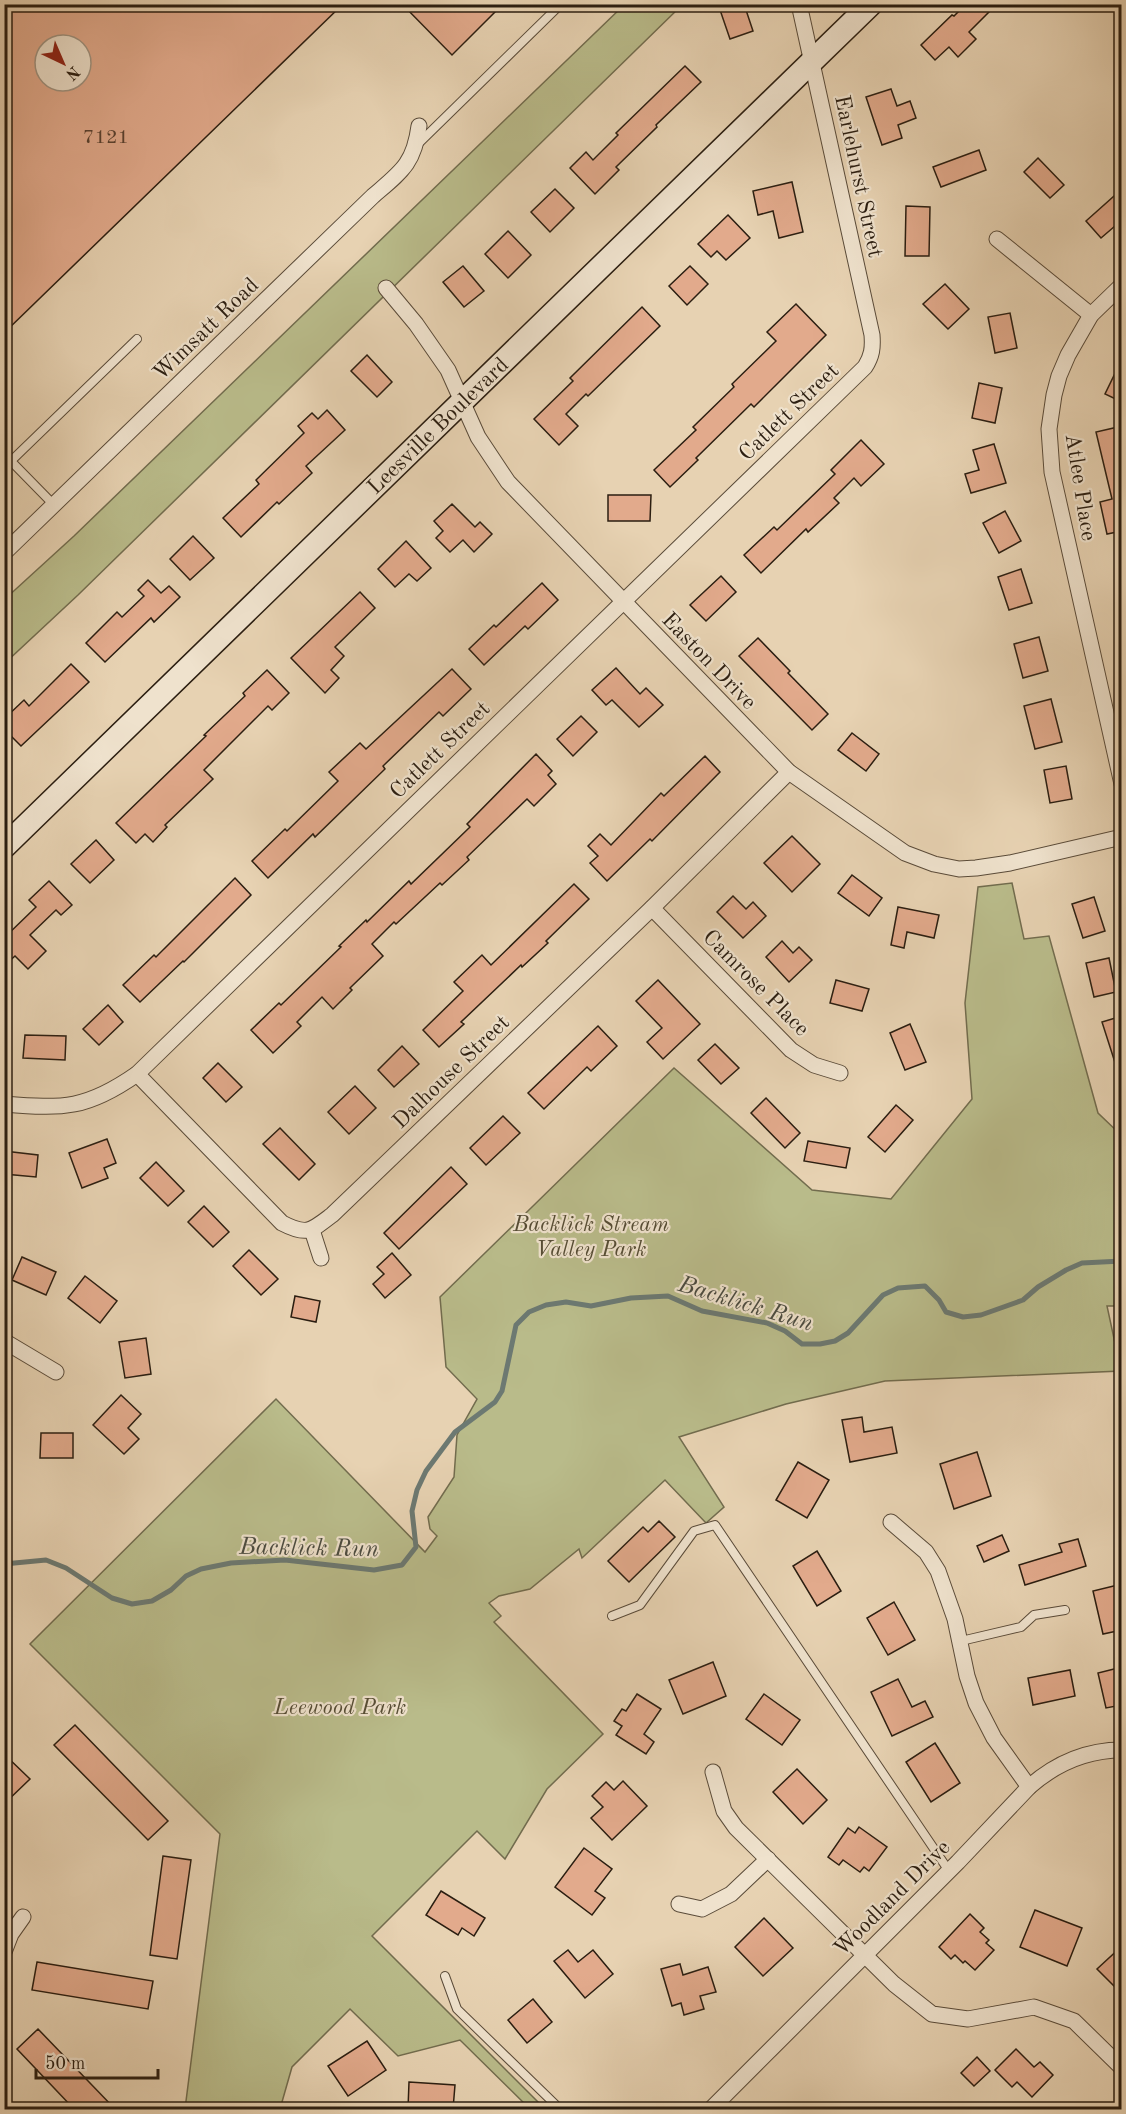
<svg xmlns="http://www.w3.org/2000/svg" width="1126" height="2114" viewBox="0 0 1126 2114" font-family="'Old Standard TT',serif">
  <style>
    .green { fill: #b9bb8a; stroke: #726c4e; stroke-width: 1.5 }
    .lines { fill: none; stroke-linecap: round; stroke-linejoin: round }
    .stream { stroke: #6c7972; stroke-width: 5 }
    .building { fill: #e2aa8c; stroke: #2b1e11; stroke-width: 1.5; fill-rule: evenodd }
    .lane-casing { stroke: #5a4b39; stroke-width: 10 }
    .street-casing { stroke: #5a4b39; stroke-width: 17 }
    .secondary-casing { stroke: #2b1e11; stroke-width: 25 }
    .lane { stroke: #efe2cd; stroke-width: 8 }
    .street { stroke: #efe2cd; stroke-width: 15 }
    .secondary { stroke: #efe2cd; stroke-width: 22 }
    .labels { text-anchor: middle; stroke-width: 4.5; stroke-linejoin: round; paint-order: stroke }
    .number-label { font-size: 20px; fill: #594130 }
    .street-label { font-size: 22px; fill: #2b1e11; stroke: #efe2cd }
    .park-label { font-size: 22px; font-style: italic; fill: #564d35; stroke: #efe2cd }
    .water-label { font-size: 24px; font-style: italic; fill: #4b4c41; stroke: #efe2cd }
  </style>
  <rect width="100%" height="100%" fill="#e7d2b2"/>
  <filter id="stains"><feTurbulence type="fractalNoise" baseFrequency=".00333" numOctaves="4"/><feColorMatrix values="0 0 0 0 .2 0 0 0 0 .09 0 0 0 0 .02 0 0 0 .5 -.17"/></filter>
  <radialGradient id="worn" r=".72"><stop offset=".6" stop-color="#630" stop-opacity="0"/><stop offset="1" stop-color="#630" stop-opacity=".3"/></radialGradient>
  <g class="green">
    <polygon points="624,5 682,5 78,595 5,663 5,599 74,536"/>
    <polygon points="1012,883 1024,939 1049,936 1098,1113 1121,1135 1121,1306 1107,1306 1121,1371 885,1381 786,1404 679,1437 724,1507 706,1523 665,1480 582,1558 579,1549 530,1589 499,1596 489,1603 501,1616 494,1622 603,1734 547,1789 505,1859 477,1831 372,1936 545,2109 530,2109 460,2040 398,2056 350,2009 292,2067 280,2109 185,2109 220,1834 30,1644 276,1399 425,1552 437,1536 430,1529 428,1517 454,1477 457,1435 477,1399 446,1367 440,1297 674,1068 812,1190 891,1199 972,1099 965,1003 978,887"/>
  </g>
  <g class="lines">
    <polyline class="stream" points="4,1564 46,1560 66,1568 112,1598 132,1604 152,1601 171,1590 186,1576 201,1569 231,1563 285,1560 374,1570 402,1565 416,1547 412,1511 417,1490 426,1471 455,1432 495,1402 502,1391 516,1325 529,1312 546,1305 566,1302 591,1306 631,1298 668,1296 702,1311 767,1323 785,1331 802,1344 820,1344 835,1341 848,1333 883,1295 898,1288 925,1286 939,1300 946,1312 963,1317 981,1315 1023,1300 1038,1287 1066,1270 1082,1263 1122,1261"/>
  </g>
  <g class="building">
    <path d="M 14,4 L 343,4 L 4,333 L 4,13 ZM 45,45 L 81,45 L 81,81 L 45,81 Z"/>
    <polygon points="402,4 503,4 452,55"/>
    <polygon points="718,4 744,4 753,31 730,39"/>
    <polygon points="966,4 997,4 969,32 976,39 958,57 949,47 935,60 921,45 952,15 954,16"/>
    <polygon points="685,66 701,82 656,125 657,127 616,167 619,170 595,194 570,168 586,152 593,160 618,135 616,133"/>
    <polygon points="891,89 897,106 910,101 916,118 898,125 902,138 882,145 866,97"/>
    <polygon points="979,150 986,170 941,187 933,167"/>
    <polygon points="1038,158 1064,185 1050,198 1024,172"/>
    <polygon points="792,182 803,232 779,238 773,211 758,215 753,191"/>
    <polygon points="555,189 574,208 550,232 531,212"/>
    <polygon points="1122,189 1122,220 1101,238 1086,221"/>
    <polygon points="906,206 930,207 929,256 905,256"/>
    <polygon points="728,215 750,238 726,260 717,251 711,257 698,244"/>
    <polygon points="508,231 531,255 508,278 485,254"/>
    <polygon points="463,266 484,291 464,307 443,282"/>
    <polygon points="690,266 708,284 687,305 669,286"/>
    <polygon points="945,284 969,309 948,329 923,304"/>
    <polygon points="796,304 826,335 754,407 751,404 696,458 698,460 670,487 654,470 696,430 693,427 734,387 732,384 776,341 767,332"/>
    <polygon points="642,307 660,326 588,396 586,394 566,414 578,426 559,445 534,419 573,381 570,378"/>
    <polygon points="1010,313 1017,348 995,353 988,317"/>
    <polygon points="367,355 392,382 377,397 351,371"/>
    <polygon points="1122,359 1122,402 1105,394"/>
    <polygon points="979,383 1002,388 995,423 972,418"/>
    <polygon points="327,410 345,430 306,466 312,473 279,504 277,502 241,537 223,518 259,484 256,480 304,433 298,426 312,413 318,419"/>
    <polygon points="1118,427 1122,443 1122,531 1107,534 1100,502 1112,499 1096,432"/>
    <polygon points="861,440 884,464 861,486 854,478 834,498 839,503 808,532 806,529 761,573 744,555 774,527 777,530 835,474 831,470"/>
    <polygon points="994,444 1006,483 971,493 965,474 979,470 973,450"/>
    <polygon points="608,495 651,495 650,521 608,521"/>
    <polygon points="452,504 475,527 480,522 492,534 474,552 463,540 450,552 436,538 443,531 434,521"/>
    <polygon points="1005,511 1021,541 999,553 983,523"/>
    <polygon points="193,536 214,558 190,580 170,559"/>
    <polygon points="406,541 431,568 417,581 409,574 395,587 378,569"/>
    <polygon points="1021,569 1032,603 1009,610 998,577"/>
    <polygon points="721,576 736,592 706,621 690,605"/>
    <polygon points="148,580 161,593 169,586 180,597 154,622 151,618 105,662 86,643 117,612 122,617 144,596 138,590"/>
    <polygon points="542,583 558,600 528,629 525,626 484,665 469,649 494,625 496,627"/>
    <polygon points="360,592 375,608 335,647 344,656 331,670 339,678 325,693 291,658"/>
    <polygon points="1039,637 1048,671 1023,678 1014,644"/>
    <polygon points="758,638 790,671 788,673 828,714 812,730 739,656"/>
    <polygon points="71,664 89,682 21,746 4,729 4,719 24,700 29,706"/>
    <polygon points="616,668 640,694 646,688 663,705 639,727 612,700 606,705 592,690"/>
    <polygon points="452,669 471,689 443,716 439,712 383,766 385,769 315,837 313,834 268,878 252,861 285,829 287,831 338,781 329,772 360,743 366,749"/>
    <polygon points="267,670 289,693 272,710 268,706 204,770 213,779 165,825 167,827 153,842 145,834 136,843 116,823 206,736 204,735 245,696 243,693"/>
    <polygon points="1051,699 1062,742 1035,749 1024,706"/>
    <polygon points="581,716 597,732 573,756 557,739"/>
    <polygon points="852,733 879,754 866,771 838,750"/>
    <polygon points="536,754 552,771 548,775 556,784 534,806 527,799 467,857 469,860 442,885 440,883 396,924 394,922 372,944 383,956 350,988 352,990 333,1009 322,997 297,1022 301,1026 273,1053 251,1030 279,1003 281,1005 341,947 339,946 366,920 367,922 409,881 411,884 470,827 467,824"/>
    <polygon points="705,756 720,772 652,841 650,839 607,881 590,863 598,856 588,846 600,834 611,845 661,793 664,796"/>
    <polygon points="1066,766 1072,799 1050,803 1044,770"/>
    <polygon points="792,836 820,864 792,892 764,863"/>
    <polygon points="96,840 114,860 90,883 71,864"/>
    <polygon points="852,875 882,898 869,916 838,893"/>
    <polygon points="235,878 251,895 184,962 183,961 140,1002 123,985 154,955 156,957"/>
    <polygon points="49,881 72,905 61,915 56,910 30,935 46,951 28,969 15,956 4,966 4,938 36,907 29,900"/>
    <polygon points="574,884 589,899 546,941 548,943 522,967 521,965 461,1022 464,1024 439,1047 423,1030 463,991 454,982 482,955 491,965"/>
    <polygon points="733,896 746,909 753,902 766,916 743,938 717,912"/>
    <polygon points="1094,897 1105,931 1083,938 1072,904"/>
    <polygon points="898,907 939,915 934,938 907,932 904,948 891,945"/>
    <polygon points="782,941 793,953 799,947 812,960 789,982 766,957"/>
    <polygon points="1109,958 1116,992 1094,997 1086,963"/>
    <polygon points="658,980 700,1024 663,1059 647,1042 662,1028 636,1001"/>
    <polygon points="836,980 869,989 862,1011 830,1003"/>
    <polygon points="108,1005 123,1022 99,1045 83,1029"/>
    <polygon points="1122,1016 1122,1074 1119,1075 1102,1022"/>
    <polygon points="910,1024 926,1062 905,1070 890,1033"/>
    <polygon points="598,1026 617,1046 591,1071 587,1067 544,1109 528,1093"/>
    <polygon points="25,1035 66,1036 65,1060 23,1058"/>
    <polygon points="715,1044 739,1068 721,1084 698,1060"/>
    <polygon points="402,1046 419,1064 394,1087 378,1070"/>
    <polygon points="218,1063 242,1087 226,1102 203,1078"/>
    <polygon points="355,1086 376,1108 349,1134 328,1112"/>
    <polygon points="766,1098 800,1133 785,1148 751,1113"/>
    <polygon points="896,1105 913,1120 885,1152 868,1137"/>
    <polygon points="503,1116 520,1133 486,1165 470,1148"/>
    <polygon points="280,1128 315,1164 299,1180 263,1144"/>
    <polygon points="107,1139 116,1163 104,1168 108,1178 82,1188 69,1153"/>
    <polygon points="808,1141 850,1148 846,1168 804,1161"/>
    <polygon points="4,1151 38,1155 36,1177 4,1174"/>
    <polygon points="156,1162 184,1191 168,1206 140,1178"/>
    <polygon points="451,1167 467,1184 399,1249 384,1233"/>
    <polygon points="204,1206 229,1232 213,1247 188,1222"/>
    <polygon points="249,1250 278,1279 261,1295 233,1266"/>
    <polygon points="392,1253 411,1275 385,1298 373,1284 384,1274 377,1267"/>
    <polygon points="22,1257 56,1272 46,1295 12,1280"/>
    <polygon points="85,1276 117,1301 100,1323 68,1298"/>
    <polygon points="295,1296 320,1301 316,1322 291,1317"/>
    <polygon points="146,1338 151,1374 125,1378 119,1342"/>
    <polygon points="121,1395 141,1414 128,1428 139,1439 124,1454 93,1425"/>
    <polygon points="862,1417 864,1432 892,1427 897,1453 850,1462 842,1420"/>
    <polygon points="41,1433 73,1433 73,1458 40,1458"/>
    <polygon points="977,1452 991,1496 954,1509 940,1464"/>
    <polygon points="798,1462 829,1480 807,1518 776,1500"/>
    <polygon points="659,1521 675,1537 629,1582 608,1561 643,1527 648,1532"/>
    <polygon points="1002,1535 1009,1551 984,1562 977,1546"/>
    <polygon points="1078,1539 1086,1566 1025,1585 1019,1565 1062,1552 1059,1544"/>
    <polygon points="817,1551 841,1591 817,1606 793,1566"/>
    <polygon points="1122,1584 1122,1630 1103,1634 1093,1591"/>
    <polygon points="894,1602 915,1640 888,1655 867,1618"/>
    <polygon points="713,1662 726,1696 683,1714 669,1680"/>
    <polygon points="1122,1667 1122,1705 1106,1708 1098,1673"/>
    <polygon points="1070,1670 1075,1696 1033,1705 1028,1678"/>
    <polygon points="898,1679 912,1707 925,1701 933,1717 892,1736 871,1692"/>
    <polygon points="637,1694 661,1709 644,1734 654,1742 646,1754 616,1735 622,1726 614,1721 622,1709 626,1711"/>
    <polygon points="764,1694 800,1720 782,1745 746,1719"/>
    <polygon points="75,1725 168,1821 148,1840 54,1745"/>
    <polygon points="935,1743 960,1783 931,1802 906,1762"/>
    <polygon points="4,1754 30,1779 4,1804"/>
    <polygon points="797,1769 827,1800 803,1824 773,1792"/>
    <polygon points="623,1781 647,1806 612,1840 591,1818 603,1807 592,1796 606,1782 614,1790"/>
    <polygon points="859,1827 887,1847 869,1871 864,1867 860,1872 843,1860 839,1865 828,1857 848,1828 855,1833"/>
    <polygon points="584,1848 612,1869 595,1891 605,1898 592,1915 555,1887"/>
    <polygon points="163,1856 191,1860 177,1959 150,1955"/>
    <polygon points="441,1891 485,1918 474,1936 462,1928 458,1935 426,1915"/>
    <polygon points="1035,1910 1082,1928 1067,1966 1020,1947"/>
    <polygon points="970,1914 984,1928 980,1932 989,1940 986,1943 994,1950 975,1970 965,1961 963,1963 955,1955 951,1959 939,1947"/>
    <polygon points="764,1918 793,1948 763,1976 735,1947"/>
    <polygon points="1122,1946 1122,1994 1097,1969"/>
    <polygon points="568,1950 578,1962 593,1950 613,1974 585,1998 554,1961"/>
    <polygon points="37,1962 153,1981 148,2009 32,1990"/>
    <polygon points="680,1964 683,1975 708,1967 716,1992 700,1996 704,2009 684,2015 681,2003 672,2006 661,1969"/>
    <polygon points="533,1999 552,2022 527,2043 508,2020"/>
    <polygon points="38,2029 115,2109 74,2109 17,2049"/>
    <polygon points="367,2041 386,2070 348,2096 328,2066"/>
    <polygon points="1016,2049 1034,2067 1040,2062 1053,2075 1032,2097 1017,2082 1012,2087 995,2070"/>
    <polygon points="977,2057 990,2071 974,2086 961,2073"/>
    <polygon points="409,2082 455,2085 453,2109 408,2109"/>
  </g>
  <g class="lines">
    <defs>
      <g id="lane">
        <polyline points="418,144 561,4"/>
        <polyline points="4,454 54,505"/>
        <polyline points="11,461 137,339"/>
        <polyline points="612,1616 640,1605 694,1531 715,1525 949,1871"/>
        <polyline points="961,1641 1021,1627 1034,1615 1065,1610"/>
        <polyline points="445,1976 457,2009 561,2110"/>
      </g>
      <g id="street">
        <polyline points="997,239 1091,315"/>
        <polyline points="1122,285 1091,315 1068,355 1059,376 1054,395 1049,429 1052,472 1122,784"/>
        <polyline points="386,288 416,324 448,370 478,437 508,482 789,772 905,853 934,864 959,869 976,868 1010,863 1122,837"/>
        <path d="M 4,553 L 373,196 C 401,172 414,164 419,126"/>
        <polyline points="652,908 791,1050 814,1065 840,1073"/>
        <path d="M 137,1074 L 282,1223 C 307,1236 311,1231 332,1215 L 652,908 L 789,772"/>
        <path d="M 4,1104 C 64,1109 87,1109 137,1074 L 865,367 C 872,356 873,348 872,335 L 799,4"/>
        <polyline points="312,1230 321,1258"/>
        <polyline points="4,1341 56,1372"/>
        <polyline points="891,1522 926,1552 938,1571 955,1619 967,1676 976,1703 994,1738 1029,1787"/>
        <polyline points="713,1772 724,1811 736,1828 894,1984 932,2014 968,2019 1034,2007 1074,2021 1122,2068"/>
        <polyline points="679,1904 702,1909 731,1894 768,1859"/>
        <polyline points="4,1952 11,1934 23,1917"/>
        <path d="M 710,2110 L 958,1862 L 1029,1787 C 1055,1764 1086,1750 1122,1750"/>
      </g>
      <polyline id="secondary" points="4,847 871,4"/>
    </defs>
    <use href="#lane" class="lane-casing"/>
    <use href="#street" class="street-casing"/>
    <use href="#secondary" class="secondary-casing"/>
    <use href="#lane" class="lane"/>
    <use href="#street" class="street"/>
    <use href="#secondary" class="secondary"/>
  </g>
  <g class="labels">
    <g class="number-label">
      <text x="106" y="143">7121</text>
    </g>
    <g class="street-label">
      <text transform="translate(860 176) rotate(78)" y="8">Earlehurst Street</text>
      <text transform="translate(205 328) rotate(-44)" y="8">Wimsatt Road</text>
      <text transform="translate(788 411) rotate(-44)" y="8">Catlett Street</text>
      <text transform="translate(437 425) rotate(-44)" y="8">Leesville Boulevard</text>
      <text transform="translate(1082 487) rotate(81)" y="8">Atlee Place</text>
      <text transform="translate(710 660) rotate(46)" y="8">Easton Drive</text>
      <text transform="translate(439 749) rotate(-44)" y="8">Catlett Street</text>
      <text transform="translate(757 982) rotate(45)" y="8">Camrose Place</text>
      <text transform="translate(450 1071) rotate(-44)" y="8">Dalhouse Street</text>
      <text transform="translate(891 1897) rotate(-45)" y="8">Woodland Drive</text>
    </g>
    <g class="park-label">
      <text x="591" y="1231">Backlick Stream<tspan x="591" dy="25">Valley Park</tspan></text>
      <text x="340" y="1714">Leewood Park</text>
    </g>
    <g class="water-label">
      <text transform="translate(746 1303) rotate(17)" y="8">Backlick Run</text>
      <text transform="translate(309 1547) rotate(1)" y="8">Backlick Run</text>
    </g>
  </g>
  <rect width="1126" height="2114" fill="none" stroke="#e7d2b2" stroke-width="24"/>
  <rect x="6" y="6" width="1114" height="2102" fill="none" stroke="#2b1e11" stroke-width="3"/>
  <rect x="12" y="12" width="1102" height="2090" fill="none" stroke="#2b1e11" stroke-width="1.5"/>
  <g transform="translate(63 63) rotate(136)"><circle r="28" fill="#efe2cd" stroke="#a19482" stroke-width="1.5"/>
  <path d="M0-4.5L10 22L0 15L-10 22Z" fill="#8f2418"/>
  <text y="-9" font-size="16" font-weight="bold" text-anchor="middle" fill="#2b1e11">N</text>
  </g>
  <path d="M36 2069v9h122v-9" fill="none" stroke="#2b1e11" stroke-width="3"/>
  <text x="45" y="2069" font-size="18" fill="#2b1e11" stroke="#efe2cd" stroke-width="4.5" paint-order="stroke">50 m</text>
  <rect width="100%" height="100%" filter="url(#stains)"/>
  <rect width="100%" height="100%" fill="url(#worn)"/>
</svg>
